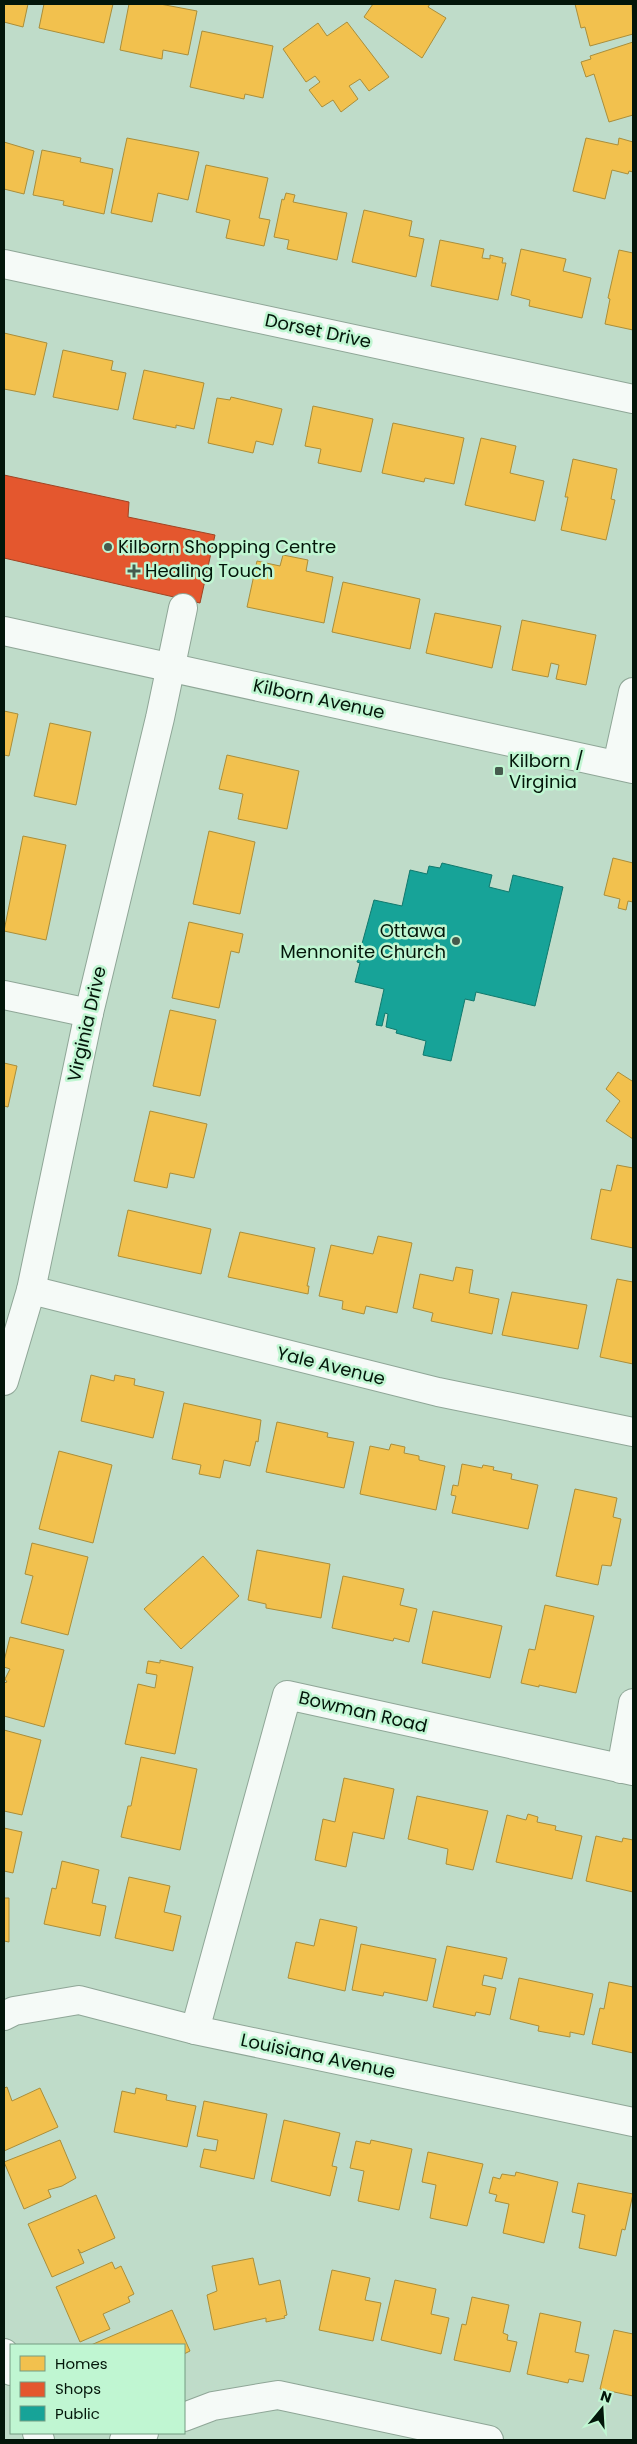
<svg xmlns="http://www.w3.org/2000/svg" width="637" height="2444" viewBox="0 0 637 2444" font-family="Poppins,sans-serif">
  <style>
    .homes { fill: #f2c14e; stroke: #aa8e3a }
    .shops { fill: #e4572e; stroke: #a04423 }
    .public { fill: #17a398; stroke: #11796d }
    .lines { fill: none; stroke-linecap: round; stroke-linejoin: round }
    .minor-casing { stroke: #8fa697; stroke-width: 30 }
    .minor { stroke: #f5faf7; stroke-width: 28 }
    .poi-dot { fill: #455b4d; stroke: #c0f6d2; stroke-width: 2 }
    .labels { text-anchor: middle; stroke-width: 5; stroke-linejoin: round; paint-order: stroke }
    .street-label { font-size: 18px; fill: #03160a; stroke: #c0f6d2 }
    .poi-label { font-size: 18px; fill: #03160a; stroke: #c0f6d2; text-anchor: start }
  </style>
  <rect width="100%" height="100%" fill="#bfdcc9"/>
  <g class="homes">
    <polygon points="4,4 28,4 23,27 4,22"/>
    <polygon points="44,4 113,4 104,43 39,28"/>
    <polygon points="129,4 160,4 197,11 188,55 163,50 162,59 120,50"/>
    <polygon points="373,4 430,4 428,7 446,18 422,58 364,17"/>
    <polygon points="575,4 632,4 633,34 590,46 585,27 581,28"/>
    <polygon points="347,22 389,77 369,91 360,79 349,86 358,99 341,112 333,100 322,107 309,90 320,82 315,76 306,82 283,49 318,23 327,36"/>
    <polygon points="202,31 273,46 263,98 245,94 244,99 190,87"/>
    <polygon points="633,42 633,115 609,122 594,74 586,77 581,62 591,59 590,56"/>
    <polygon points="127,138 199,152 188,200 158,193 152,222 111,213"/>
    <polygon points="586,138 618,145 619,138 633,142 633,172 629,171 628,174 612,170 605,199 573,191"/>
    <polygon points="4,142 34,151 24,194 4,189"/>
    <polygon points="42,150 81,158 80,162 113,169 104,214 63,205 64,201 33,195"/>
    <polygon points="206,165 268,178 259,218 270,220 264,246 226,238 230,220 196,212"/>
    <polygon points="286,193 295,195 293,202 347,213 337,260 287,249 289,240 274,237 282,199 284,200"/>
    <polygon points="364,210 412,221 409,236 424,239 416,277 352,262"/>
    <polygon points="440,240 484,249 482,258 490,259 490,255 503,258 502,263 506,263 498,300 431,286"/>
    <polygon points="521,249 566,259 563,271 591,278 582,318 529,306 530,300 511,295"/>
    <polygon points="619,250 633,253 633,330 605,324 610,299 608,298"/>
    <polygon points="4,333 47,343 35,395 4,389"/>
    <polygon points="63,350 113,361 111,370 126,373 118,410 53,397"/>
    <polygon points="144,370 204,383 194,429 176,425 176,428 133,419"/>
    <polygon points="231,397 282,409 273,445 256,441 253,453 208,443 217,398 230,400"/>
    <polygon points="313,406 373,419 361,472 318,463 321,449 305,446"/>
    <polygon points="393,423 464,438 454,484 425,478 424,482 382,473"/>
    <polygon points="481,438 516,446 510,473 544,481 535,521 465,505"/>
    <polygon points="573,459 617,469 611,499 615,500 606,540 561,530 568,497 565,497"/>
    <polygon points="283,555 308,560 306,571 333,577 324,623 247,607 257,561 280,566"/>
    <polygon points="343,582 420,599 410,649 332,632"/>
    <polygon points="435,613 501,626 492,668 426,653"/>
    <polygon points="522,620 596,635 586,685 556,679 559,665 551,663 548,677 512,670"/>
    <polygon points="4,711 18,714 9,756 4,755"/>
    <polygon points="50,723 91,732 76,805 34,796"/>
    <polygon points="227,755 299,771 287,829 238,819 243,794 219,789"/>
    <polygon points="209,831 255,842 240,914 193,904"/>
    <polygon points="23,836 66,845 46,940 4,931"/>
    <polygon points="613,858 633,863 633,902 628,901 626,910 618,908 620,899 604,895"/>
    <polygon points="189,922 243,934 239,953 231,951 219,1008 172,998"/>
    <polygon points="170,1010 216,1020 200,1096 153,1086"/>
    <polygon points="4,1063 17,1066 8,1107 4,1106"/>
    <polygon points="618,1072 632,1081 633,1080 633,1139 606,1121 620,1101 606,1089"/>
    <polygon points="150,1111 207,1124 194,1178 170,1173 167,1188 134,1181"/>
    <polygon points="617,1165 633,1168 633,1248 591,1239 601,1189 611,1191"/>
    <polygon points="128,1210 211,1229 201,1274 118,1256"/>
    <polygon points="240,1232 315,1248 307,1286 309,1286 308,1294 228,1277"/>
    <polygon points="378,1236 412,1243 397,1313 366,1306 364,1314 342,1309 343,1301 319,1296 331,1245 373,1254"/>
    <polygon points="456,1267 473,1270 469,1293 499,1299 492,1334 431,1321 433,1313 413,1308 420,1274 453,1281"/>
    <polygon points="617,1279 633,1282 633,1364 600,1357"/>
    <polygon points="512,1292 587,1305 578,1349 502,1335"/>
    <polygon points="91,1375 114,1381 115,1375 135,1379 134,1385 164,1392 153,1438 81,1421"/>
    <polygon points="184,1403 261,1420 258,1442 256,1441 250,1466 224,1460 220,1478 199,1474 201,1465 172,1459"/>
    <polygon points="277,1422 328,1433 327,1437 354,1442 344,1488 266,1472"/>
    <polygon points="391,1444 405,1447 404,1453 419,1456 419,1460 445,1466 436,1510 360,1494 370,1446 389,1450"/>
    <polygon points="59,1451 112,1465 93,1543 39,1529"/>
    <polygon points="462,1464 482,1468 483,1465 494,1467 493,1470 512,1474 511,1479 538,1485 528,1529 452,1513 456,1496 451,1495 453,1485 458,1486"/>
    <polygon points="575,1489 617,1498 613,1517 621,1519 611,1566 602,1565 598,1585 556,1576"/>
    <polygon points="32,1543 88,1557 68,1635 21,1623 33,1576 25,1574"/>
    <polygon points="257,1550 330,1564 321,1618 266,1608 266,1604 248,1600"/>
    <polygon points="203,1556 239,1596 181,1649 144,1609"/>
    <polygon points="343,1576 404,1589 400,1605 417,1609 409,1642 394,1638 393,1641 332,1628"/>
    <polygon points="545,1605 594,1616 576,1693 539,1685 539,1687 521,1683 529,1649 535,1650"/>
    <polygon points="433,1611 502,1626 490,1678 422,1663"/>
    <polygon points="10,1637 64,1650 44,1727 4,1716 4,1683 7,1682 5,1679 10,1669 4,1667 4,1661"/>
    <polygon points="160,1660 193,1667 175,1754 125,1744 138,1684 155,1688 157,1675 146,1673 148,1661 160,1663"/>
    <polygon points="4,1730 41,1740 22,1815 4,1811"/>
    <polygon points="141,1757 197,1769 180,1850 121,1837 128,1806 131,1806"/>
    <polygon points="344,1778 394,1789 384,1839 353,1832 346,1867 315,1860 323,1819 335,1822"/>
    <polygon points="417,1796 488,1811 473,1870 446,1864 448,1849 408,1839"/>
    <polygon points="528,1814 538,1817 537,1822 556,1826 555,1830 582,1836 572,1879 496,1862 507,1815 526,1820"/>
    <polygon points="4,1828 22,1832 13,1873 4,1871"/>
    <polygon points="596,1836 622,1842 623,1838 633,1840 633,1892 586,1881"/>
    <polygon points="62,1861 99,1870 92,1903 106,1906 100,1936 44,1924 52,1888 56,1889"/>
    <polygon points="129,1877 170,1886 164,1912 181,1916 173,1951 115,1938"/>
    <polygon points="4,1898 9,1898 9,1942 4,1941"/>
    <polygon points="320,1919 357,1927 345,1991 288,1978 296,1942 314,1946"/>
    <polygon points="361,1944 436,1959 427,2001 384,1992 383,1996 352,1990"/>
    <polygon points="447,1946 507,1958 502,1979 484,1975 482,1985 496,1988 490,2015 476,2012 475,2016 433,2007"/>
    <polygon points="519,1978 593,1994 584,2035 570,2032 570,2037 538,2031 539,2026 510,2019"/>
    <polygon points="609,1982 633,1987 633,2053 592,2044 600,2008 604,2009"/>
    <polygon points="7,2087 12,2101 40,2088 58,2127 4,2151 4,2088"/>
    <polygon points="136,2088 167,2095 166,2100 196,2106 187,2147 114,2132 122,2091 135,2094"/>
    <polygon points="204,2101 267,2114 254,2179 200,2167 204,2149 216,2151 218,2140 197,2136"/>
    <polygon points="284,2120 340,2133 332,2166 337,2167 330,2196 271,2181"/>
    <polygon points="60,2140 76,2178 62,2186 48,2190 51,2197 24,2209 4,2162"/>
    <polygon points="371,2140 412,2149 399,2210 358,2201 364,2171 350,2168 356,2141 370,2144"/>
    <polygon points="428,2152 483,2164 467,2226 430,2218 436,2185 422,2182"/>
    <polygon points="516,2172 558,2182 544,2243 503,2233 509,2204 495,2201 497,2195 489,2193 493,2177 500,2179 502,2174 515,2176"/>
    <polygon points="578,2183 633,2194 625,2230 622,2229 616,2256 579,2248 585,2215 572,2212"/>
    <polygon points="96,2195 115,2238 81,2253 78,2249 84,2263 52,2277 28,2224"/>
    <polygon points="253,2258 259,2285 280,2280 287,2315 284,2316 285,2318 266,2322 266,2318 214,2330 207,2295 217,2291 212,2266"/>
    <polygon points="112,2262 115,2269 121,2266 134,2294 128,2297 130,2302 103,2314 110,2329 80,2342 56,2287"/>
    <polygon points="332,2270 370,2278 365,2300 381,2303 373,2341 319,2330"/>
    <polygon points="395,2280 436,2289 431,2314 449,2318 441,2354 381,2340"/>
    <polygon points="472,2297 509,2305 503,2333 508,2335 507,2340 517,2342 510,2372 454,2360 462,2324 466,2325"/>
    <polygon points="172,2310 190,2351 184,2354 184,2345 91,2345"/>
    <polygon points="540,2313 581,2322 575,2352 589,2355 583,2382 569,2379 568,2383 527,2374"/>
    <polygon points="614,2330 633,2334 633,2396 600,2389"/>
  </g>
  <polygon class="shops" points="4,475 129,502 128,517 215,535 200,603 4,558"/>
  <polygon class="public" points="442,863 492,875 489,887 509,892 513,875 563,887 535,1006 476,992 474,1001 465,999 451,1061 423,1055 426,1041 396,1033 397,1030 386,1027 388,1014 385,1013 382,1026 376,1025 384,989 355,982 360,963 357,962 374,900 402,906 410,870 427,874 429,866 440,868"/>
  <g class="lines">
    <defs>
      <g id="minor">
        <polyline points="4,264 633,399"/>
        <polyline points="4,631 633,769"/>
        <polyline points="617,765 633,692"/>
        <polyline points="4,995 89,1013"/>
        <polyline points="31,1290 438,1392 633,1432"/>
        <polyline points="4,1381 31,1290 89,1013 160,718 183,608"/>
        <polyline points="621,1769 633,1703"/>
        <polyline points="4,2016 14,2011 79,2000 195,2030 633,2122"/>
        <polyline points="195,2030 287,1695 633,1771"/>
        <polyline points="4,2353 11,2371"/>
        <polyline points="184,2417 213,2406 278,2395 489,2440"/>
        <polyline points="37,2433 40,2440"/>
        <polyline points="124,2440 144,2433"/>
      </g>
    </defs>
    <use href="#minor" class="minor-casing"/>
    <use href="#minor" class="minor"/>
  </g>
  <g class="poi-dot">
    <circle cx="108" cy="547" r="5"/>
    <path d="M131.5 563.5h5v5h5v5h-5v5h-5v-5h-5v-5h5z"/>
    <rect x="494" y="766" width="10" height="10" rx="2.5"/>
    <circle cx="456" cy="941" r="5"/>
  </g>
  <g class="labels">
    <g class="street-label">
      <text transform="translate(318 331) rotate(12)" y="6">Dorset Drive</text>
      <text transform="translate(319 699) rotate(12)" y="6">Kilborn Avenue</text>
      <text transform="translate(87 1024) rotate(-77)" y="6">Virginia Drive</text>
      <text transform="translate(331 1366) rotate(14)" y="6">Yale Avenue</text>
      <text transform="translate(363 1712) rotate(13)" y="6">Bowman Road</text>
      <text transform="translate(318 2056) rotate(12)" y="6">Louisiana Avenue</text>
    </g>
    <g class="poi-label">
      <text x="118" y="553">Kilborn Shopping Centre</text>
      <text x="145" y="577">Healing Touch</text>
      <text x="509" y="767">Kilborn /<tspan x="509" dy="21">Virginia</tspan></text>
      <text x="446" y="937" text-anchor="end">Ottawa<tspan x="446" dy="21">Mennonite Church</tspan></text>
    </g>
  </g>
  <rect width="637" height="2444" fill="none" stroke="#03160a" stroke-width="10"/>
  <rect x="10" y="2344" width="175" height="90" fill="#c0f6d2" stroke="#749c82"/>
  <rect x="20" y="2356" width="25" height="15" fill="#f2c14e" stroke="#749c82"/>
  <text x="55" y="2369" font-size="15" fill="#03160a">Homes</text>
  <rect x="20" y="2382" width="25" height="15" fill="#e4572e" stroke="#749c82"/>
  <text x="55" y="2394" font-size="15" fill="#03160a">Shops</text>
  <rect x="20" y="2406" width="25" height="15" fill="#17a398" stroke="#749c82"/>
  <text x="55" y="2419" font-size="15" fill="#03160a">Public</text>
  <g transform="translate(602 2409) rotate(18)" stroke="#c0f6d2" stroke-width="4" paint-order="stroke">
  <path d="M0-4L9 19L0 12L-9 19Z" fill="#03160a"/>
  <text y="-8" font-size="14" font-weight="bold" text-anchor="middle" fill="#03160a">N</text>
  </g>
</svg>
